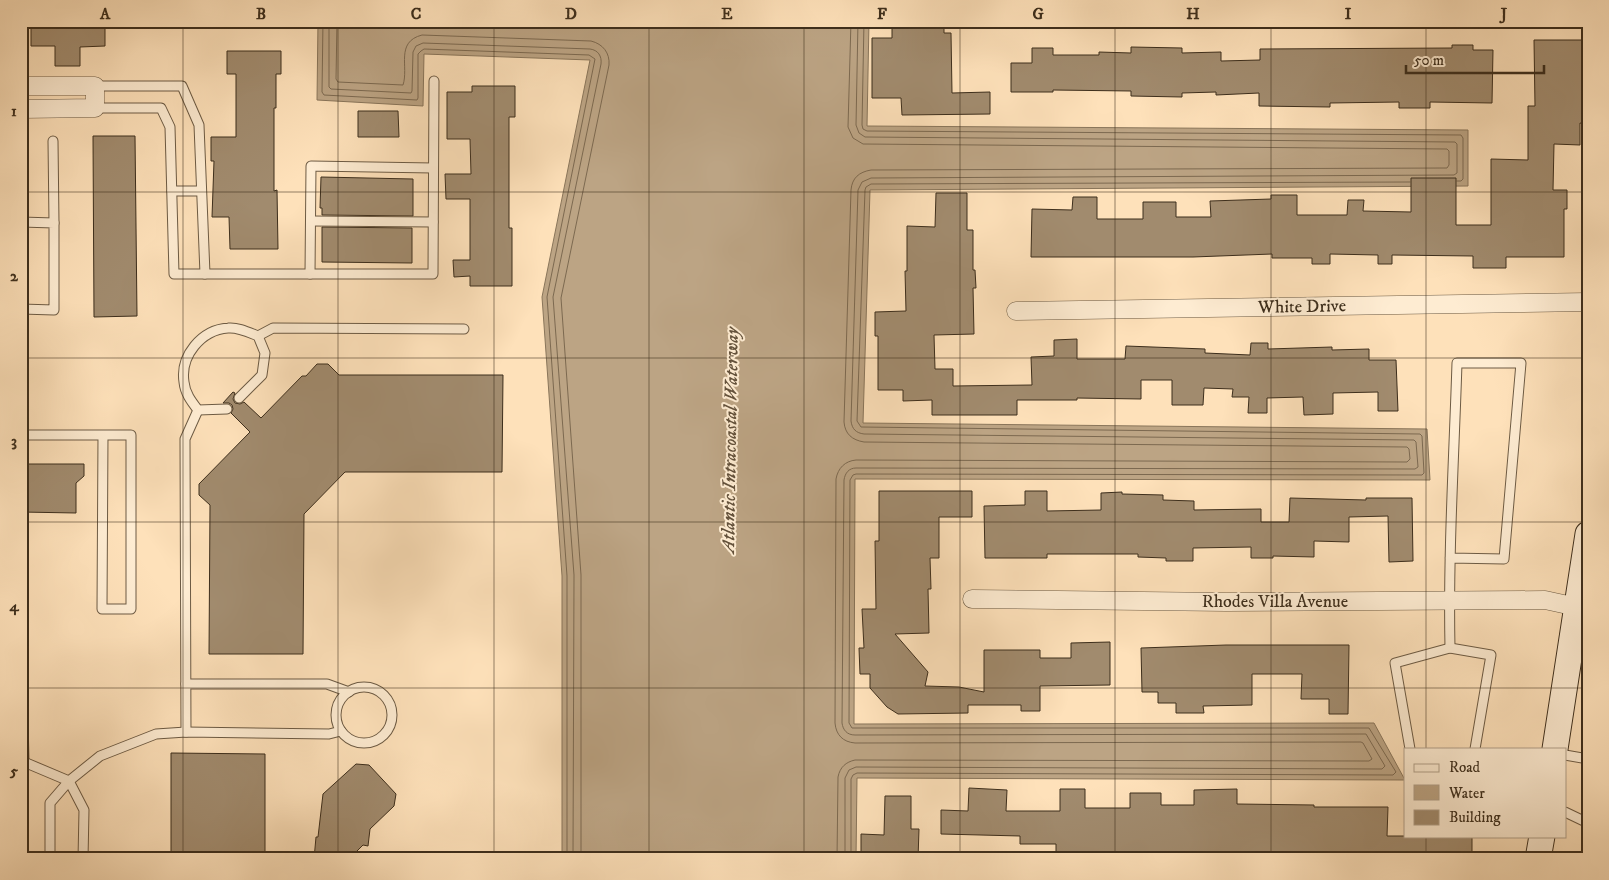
<svg xmlns="http://www.w3.org/2000/svg" width="1609" height="880" viewBox="0 0 1609 880" font-family="'IM FELL DW Pica',serif">
  <style>
    .water { fill: #bca484; stroke: #89755a }
    .lines { fill: none; stroke-linecap: round; stroke-linejoin: round }
    .shore { stroke: #7c6950; stroke-width: 1 }
    .building { fill: #a18b6e; stroke: #3d2e1c }
    .service-casing { stroke: #6d5b44; stroke-width: 11 }
    .minor-casing { stroke: #6d5b44; stroke-width: 19 }
    .secondary-casing { stroke: #3d2e1c; stroke-width: 27 }
    .service { stroke: #feecd2; stroke-width: 9 }
    .minor { stroke: #feecd2; stroke-width: 18 }
    .secondary { stroke: #feecd2; stroke-width: 25 }
    .grid { fill: none; stroke: #3d2e1c; stroke-width: 1; stroke-opacity: 0.55 }
    .labels { text-anchor: middle; stroke-width: 4; stroke-linejoin: round; paint-order: stroke }
    .street-label { font-size: 18px; fill: #3d2e1c; stroke: #feecd2 }
    .water-label { font-size: 19px; font-style: italic; fill: #63513b; stroke: #feecd2 }
    .neatline { fill: none; stroke: #3d2e1c; stroke-width: 2 }
    .grid-label { font-size: 16px; text-anchor: middle; font-weight: bold; fill: #3d2e1c }
  </style>
  <rect width="100%" height="100%" fill="#fee1ba"/>
  <filter id="stains"><feTurbulence type="fractalNoise" baseFrequency=".004" numOctaves="4"/><feColorMatrix values="0 0 0 0 .2 0 0 0 0 .09 0 0 0 0 .02 0 0 0 .5 -.17"/></filter>
  <radialGradient id="worn" r=".72"><stop offset=".6" stop-color="#630" stop-opacity="0"/><stop offset="1" stop-color="#630" stop-opacity=".3"/></radialGradient>
  <polygon class="water" points="318,21 869,21 867,126 1468,130 1468,186 870,190 863,423 1427,429 1430,480 855,479 854,724 1374,723 1405,780 857,778 856,859 562,859 562,576 542,297 590,60 424,54 423,106 317,100"/>
  <g class="lines">
    <g class="shore">
      <polyline points="323,21 322,92 324,95 417,100 418,98 418,54 421,51 424,49 589,55 595,59 547,297 567,576 567,859"/>
      <path d="M 329,21 L 329,87 L 331,89 L 411,93 L 412,91 L 413,52 L 416,46 L 423,43 L 590,49 C 598,50 602,56 601,64 L 553,297 L 574,575 L 573,859"/>
      <path d="M 337,21 L 336,79 L 338,82 L 403,85 C 409,67 395,42 422,35 L 591,41 C 603,44 610,53 609,65 L 561,298 L 581,575 L 581,859"/>
      <polyline points="864,21 862,125 863,129 867,131 1461,135 1463,138 1463,179 1461,181 1457,181"/>
      <path d="M 837,859 L 838,777 C 840,767 846,762 855,760 L 1369,761 L 1372,759 L 1363,743 L 1361,742 L 855,743 C 843,742 836,735 835,723 L 836,479 C 838,468 845,461 856,460 L 1407,462 L 1410,459 L 1409,449 L 1407,447 L 864,442 C 852,440 845,434 844,422 L 851,190 C 852,178 859,172 871,170 L 1447,168 L 1449,165 L 1449,151 L 1447,149 L 863,144 L 853,138 L 848,127 L 851,21"/>
      <path d="M 845,859 L 845,778 L 849,770 L 856,767 L 1382,769 L 1385,766 L 1366,734 L 855,735 C 847,735 843,730 842,723 L 844,480 C 845,473 849,468 856,468 L 1415,469 L 1418,467 L 1416,442 L 1414,440 L 864,434 C 856,433 852,429 851,421 L 858,190 L 862,182 L 871,178 L 1454,175 L 1457,173 L 1457,144 L 1455,142 L 865,137 L 859,133 L 856,125 L 858,21"/>
      <polyline points="851,859 851,779 853,775 857,773 1393,775 1396,772 1369,728 852,728 849,723 850,480 853,475 856,474 1422,475 1424,473 1422,436 1420,434 861,427 857,421 865,190 866,187 871,184 1410,182"/>
    </g>
  </g>
  <g class="building">
    <polygon points="31,21 105,21 105,46 80,47 80,66 55,66 55,46 31,46"/>
    <polygon points="892,21 944,21 944,33 951,33 952,93 990,92 990,114 902,115 901,98 872,98 872,38 892,38"/>
    <polygon points="1534,40 1588,40 1588,86 1585,86 1585,124 1580,123 1580,145 1554,144 1553,190 1567,190 1567,209 1564,209 1564,257 1506,257 1506,268 1473,268 1473,256 1392,255 1392,264 1378,264 1378,255 1330,254 1330,264 1312,264 1312,258 1272,258 1272,254 1193,257 1031,257 1032,209 1072,210 1073,197 1097,197 1097,219 1143,219 1143,202 1176,202 1176,217 1211,217 1210,201 1271,199 1271,195 1297,195 1297,215 1347,215 1348,200 1364,200 1363,211 1411,212 1411,178 1456,178 1456,225 1491,225 1491,159 1528,160 1528,106 1535,106"/>
    <polygon points="1452,45 1473,45 1473,50 1493,50 1492,103 1430,102 1430,108 1399,108 1399,102 1330,103 1330,107 1259,106 1259,93 1216,95 1216,92 1182,93 1182,97 1131,96 1131,91 1053,90 1053,92 1011,92 1011,63 1032,63 1032,48 1053,48 1053,55 1099,55 1099,52 1131,53 1131,47 1182,48 1182,53 1221,52 1221,61 1260,60 1260,49 1452,48"/>
    <polygon points="227,51 281,51 281,74 276,74 276,108 274,108 274,191 277,190 278,249 230,249 229,217 212,217 214,161 211,161 211,137 236,137 236,74 227,74"/>
    <polygon points="472,86 515,86 515,117 509,117 509,228 512,228 512,286 470,286 470,276 454,277 453,260 470,260 470,199 446,199 445,174 471,174 470,139 447,139 447,92 472,92"/>
    <polygon points="358,111 398,111 399,137 358,137"/>
    <polygon points="93,136 135,136 137,316 94,317"/>
    <polygon points="321,177 413,179 413,216 322,215 322,208 320,208"/>
    <polygon points="936,193 967,193 967,230 973,230 973,270 975,270 976,288 973,288 974,334 934,335 935,369 953,369 953,386 1032,385 1031,357 1054,356 1054,340 1077,339 1077,359 1125,359 1126,346 1205,349 1205,353 1250,355 1251,343 1268,343 1268,349 1332,347 1332,350 1369,349 1369,360 1396,360 1398,411 1378,411 1378,392 1333,393 1333,414 1304,415 1303,397 1267,398 1267,413 1248,413 1249,397 1232,397 1233,389 1204,388 1203,405 1172,405 1172,380 1141,380 1141,399 1077,398 1077,400 1017,400 1017,415 932,415 932,400 903,401 903,390 878,390 878,336 875,336 875,312 906,311 905,271 907,271 907,226 935,227"/>
    <polygon points="322,227 412,228 412,263 322,262"/>
    <polygon points="317,364 328,364 339,375 503,375 502,472 345,472 304,514 303,654 209,654 210,505 199,495 199,484 250,432 231,413 233,409 232,405 229,403 223,403 233,392 235,393 233,399 235,403 240,404 244,402 261,418 302,376 306,376"/>
    <polygon points="21,464 84,464 84,476 76,483 76,513 21,512"/>
    <polygon points="879,491 972,491 972,517 939,517 939,558 930,558 931,589 928,589 929,633 895,634 928,672 925,686 959,687 984,692 984,650 1040,650 1040,658 1071,658 1071,643 1110,642 1110,685 1040,686 1040,711 1021,711 1021,705 968,705 968,713 898,714 887,707 870,688 870,674 860,674 859,648 864,648 862,609 876,609 875,541 879,541"/>
    <polygon points="1025,491 1047,491 1047,511 1101,510 1101,493 1122,492 1122,494 1163,495 1163,500 1194,501 1194,510 1261,509 1261,522 1289,522 1290,498 1366,500 1366,498 1412,498 1413,561 1389,562 1388,516 1349,517 1349,542 1314,541 1314,557 1273,556 1273,558 1251,558 1251,547 1193,548 1193,561 1166,561 1166,558 1138,557 1138,554 1047,554 1047,558 985,558 984,506 1025,505"/>
    <polygon points="1226,645 1349,645 1348,714 1329,714 1329,699 1301,699 1302,674 1252,674 1252,705 1203,706 1204,713 1176,713 1176,703 1158,703 1158,692 1142,692 1141,648"/>
    <polygon points="171,753 265,754 265,859 171,859"/>
    <polygon points="356,764 369,765 396,794 394,806 370,829 368,846 363,845 349,859 314,859 316,837 318,837 323,794"/>
    <polygon points="969,788 1007,790 1006,811 1060,811 1060,789 1085,789 1085,808 1130,808 1130,793 1161,793 1161,805 1194,805 1194,790 1237,789 1237,804 1314,805 1314,807 1388,807 1387,836 1472,836 1472,859 1208,859 1208,854 1161,855 1056,854 1056,844 1020,844 1020,836 941,834 941,810 968,811"/>
    <polygon points="885,796 911,796 911,829 919,829 918,859 861,859 861,834 884,835"/>
  </g>
  <g class="lines">
    <defs>
      <g id="service">
        <polyline points="95,86 182,86 199,125 205,274 174,274 170,127 161,108 95,108"/>
        <polyline points="53,141 54,223"/>
        <polyline points="172,191 201,191"/>
        <polyline points="311,221 433,222"/>
        <polyline points="21,222 54,223 54,310 21,309"/>
        <polyline points="205,274 433,274 434,81"/>
        <polyline points="310,274 311,166 433,168"/>
        <polyline points="258,336 273,328 464,329"/>
        <path d="M 227,409 L 198,410 C 191,401 185,393 184,382 C 180,356 201,330 228,328 C 238,327 248,332 258,336 L 265,353 L 262,375 L 239,398"/>
        <polyline points="21,435 131,435 131,609 102,609 103,435"/>
        <path d="M 1450,648 C 1448,553 1454,458 1457,363 L 1521,363 L 1504,559 L 1450,558"/>
        <polyline points="186,684 327,684 349,692"/>
        <circle cx="364" cy="715" r="28"/>
        <polyline points="21,720 23,720 24,762"/>
        <polyline points="186,732 185,439 198,410"/>
        <polyline points="1410,749 1395,663 1450,648 1491,655 1475,749"/>
        <polyline points="1565,755 1588,759"/>
        <polyline points="21,762 24,762 69,781 84,810 83,859"/>
        <polyline points="1565,812 1588,823"/>
        <polyline points="50,859 50,803 69,781 100,756 156,734 186,732 329,734 341,731"/>
        <polyline points="1587,859 1588,856"/>
      </g>
      <g id="minor">
        <polyline points="21,86 95,86 95,108 21,109"/>
        <polyline points="1016,311 1588,302"/>
        <polyline points="972,599 1226,602 1545,600 1577,607"/>
      </g>
      <g id="secondary">
        <polyline points="1555,749 1588,534"/>
        <polyline points="1538,859 1542,836"/>
      </g>
    </defs>
    <use href="#service" class="service-casing"/>
    <use href="#minor" class="minor-casing"/>
    <use href="#secondary" class="secondary-casing"/>
    <use href="#service" class="service"/>
    <use href="#minor" class="minor"/>
    <use href="#secondary" class="secondary"/>
  </g>
  <path class="grid" d="M 183,21 L 183,859M 338,21 L 338,859M 494,21 L 494,859M 649,21 L 649,859M 804,21 L 804,859M 960,21 L 960,859M 1115,21 L 1115,859M 1271,21 L 1271,859M 1426,21 L 1426,749M 21,192 L 1588,192M 21,358 L 1588,358M 21,522 L 1588,522M 21,688 L 1588,688M 1426,836 L 1426,859"/>
  <g class="labels">
    <g class="street-label">
      <text transform="translate(1302 306) rotate(-1)" y="6">White Drive</text>
      <text x="1275" y="607">Rhodes Villa Avenue</text>
    </g>
    <g class="water-label">
      <text transform="translate(729 440) rotate(-89)" y="7">Atlantic Intracoastal Waterway</text>
    </g>
  </g>
  <rect width="1609" height="880" fill="none" stroke="#fee1ba" stroke-width="55"/>
  <rect x="1404" y="748" width="162" height="90" fill="#feecd2" stroke="#b1a089"/>
  <rect x="1414" y="764" width="25" height="8" fill="#feecd2" stroke="#b1a089"/>
  <text x="1449" y="772" font-size="15" fill="#3d2e1c">Road</text>
  <rect x="1414" y="785" width="25" height="15" fill="#bca484" stroke="#b1a089"/>
  <text x="1449" y="798" font-size="15" fill="#3d2e1c">Water</text>
  <rect x="1414" y="810" width="25" height="15" fill="#a18b6e" stroke="#b1a089"/>
  <text x="1449" y="822" font-size="15" fill="#3d2e1c">Building</text>
  <path d="M1406 65v8h138v-8" fill="none" stroke="#3d2e1c" stroke-width="2.5"/>
  <text x="1414" y="65" font-size="15" fill="#3d2e1c" stroke="#feecd2" stroke-width="4" paint-order="stroke">50 m</text>
  <rect x="28" y="28" width="1554" height="824" class="neatline"/>
  <g class="grid-label">
    <text x="105" y="19">A</text>
    <text x="261" y="19">B</text>
    <text x="416" y="19">C</text>
    <text x="571" y="19">D</text>
    <text x="727" y="19">E</text>
    <text x="882" y="19">F</text>
    <text x="1038" y="19">G</text>
    <text x="1193" y="19">H</text>
    <text x="1348" y="19">I</text>
    <text x="1504" y="19">J</text>
    <text x="14" y="116">1</text>
    <text x="14" y="281">2</text>
    <text x="14" y="446">3</text>
    <text x="14" y="611">4</text>
    <text x="14" y="776">5</text>
  </g>
  <rect width="100%" height="100%" filter="url(#stains)"/>
  <rect width="100%" height="100%" fill="url(#worn)"/>
</svg>
